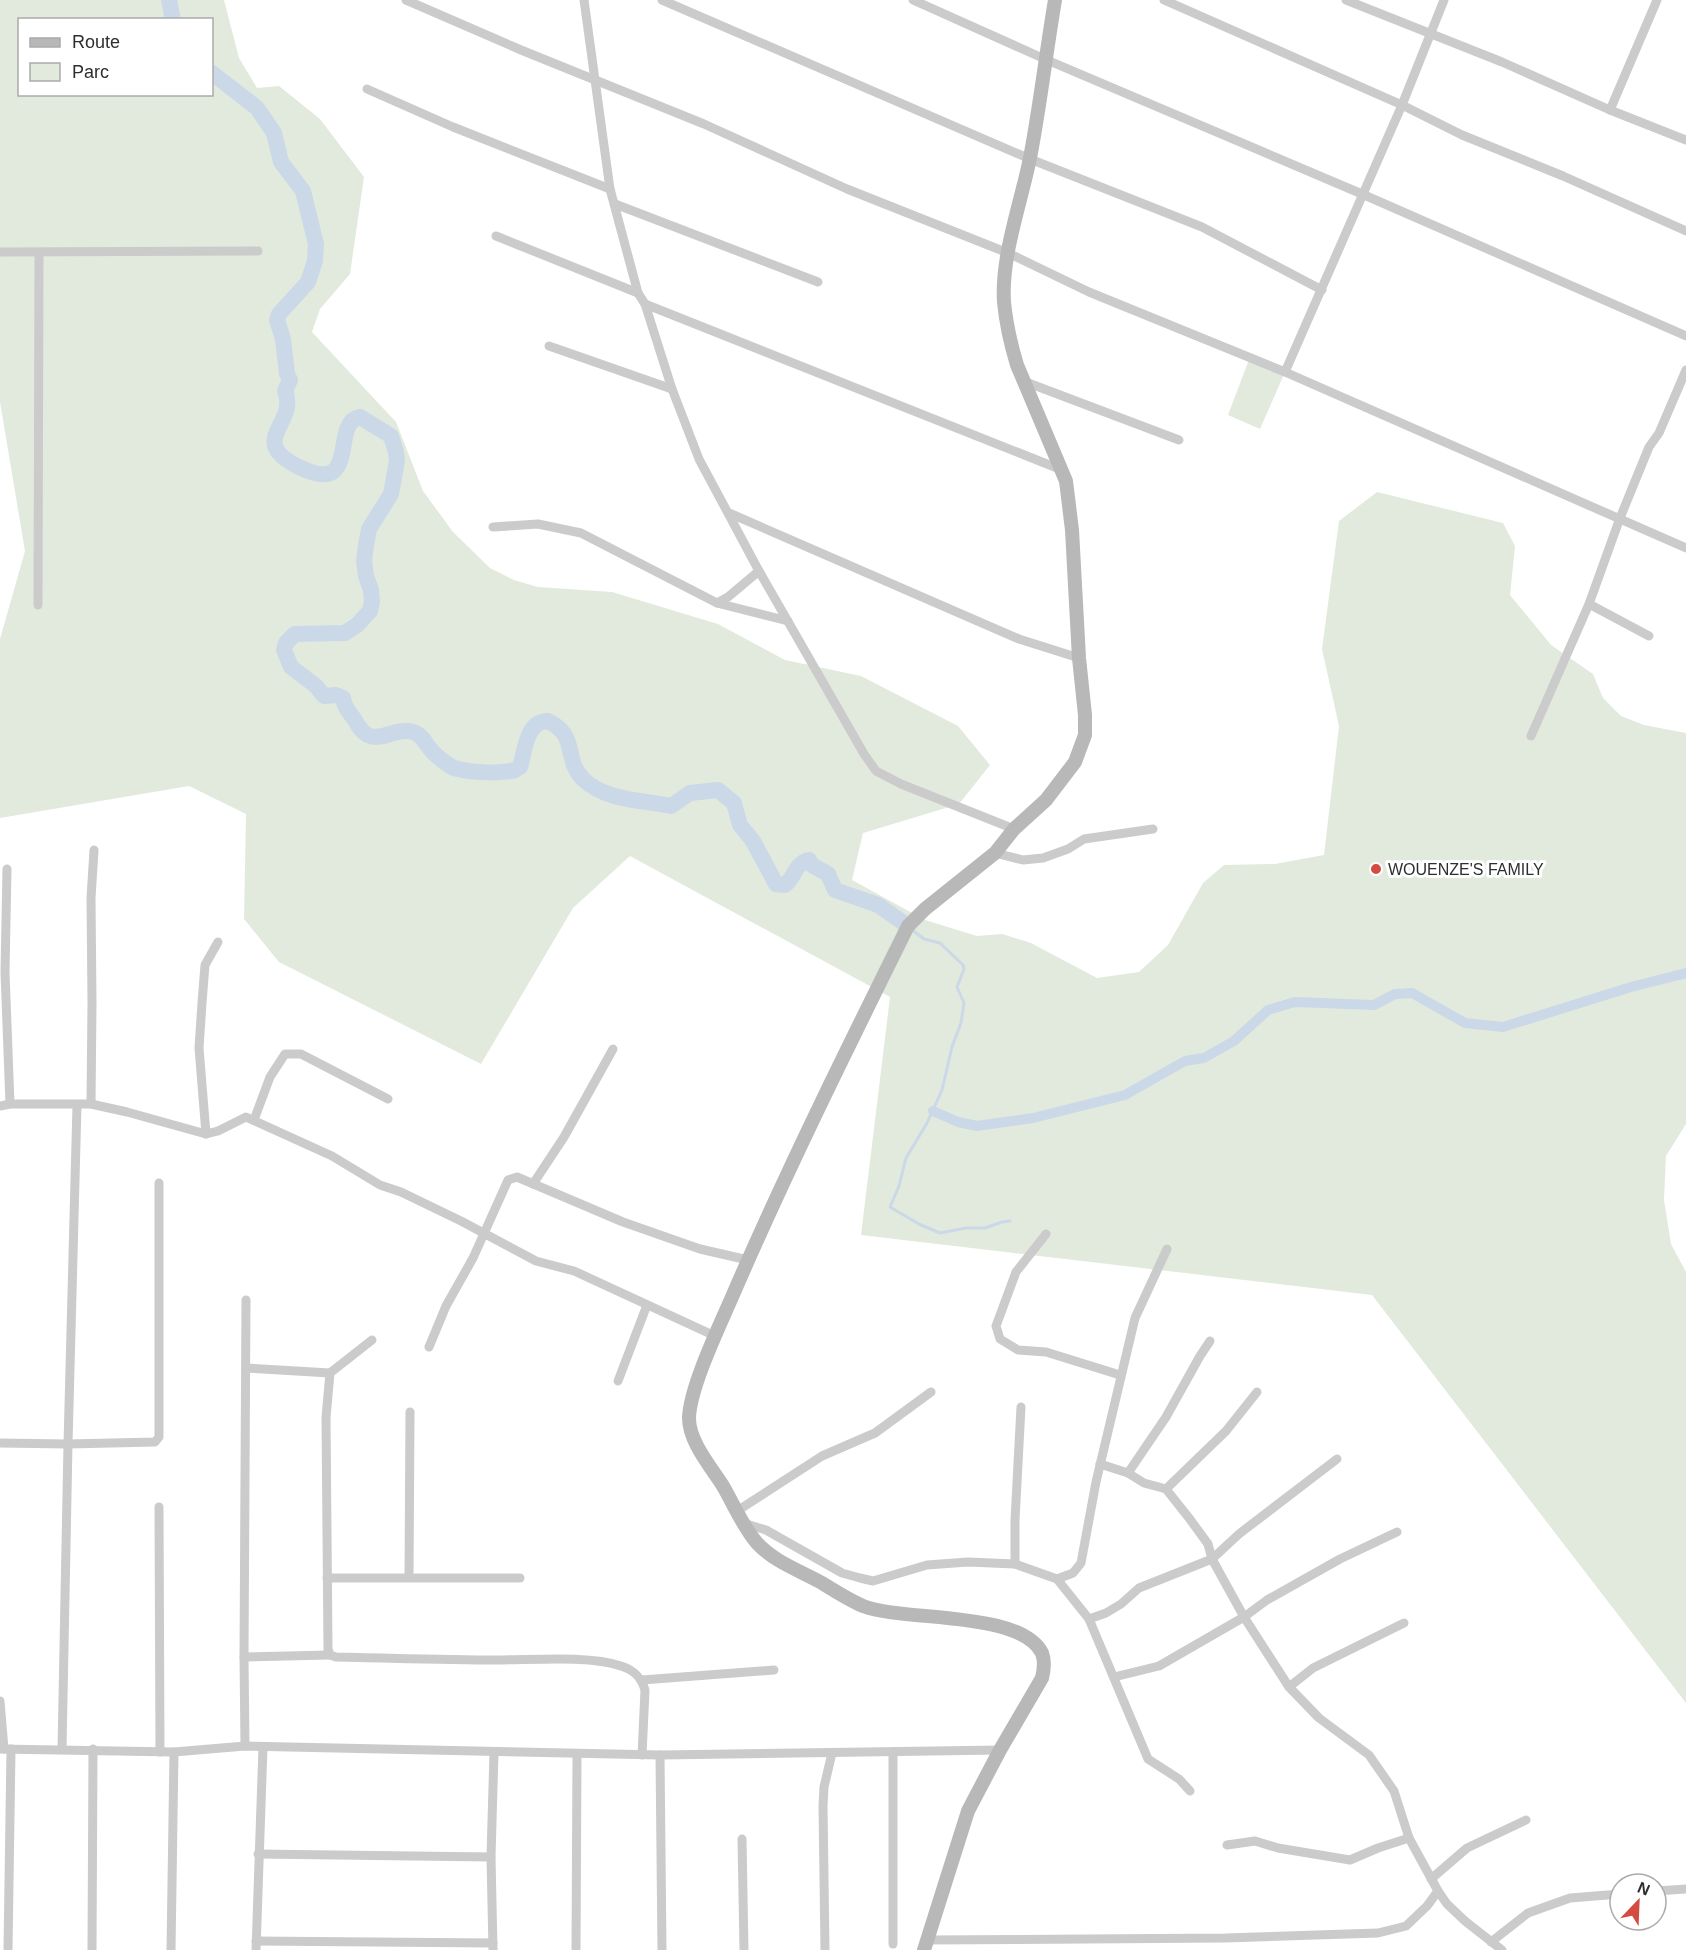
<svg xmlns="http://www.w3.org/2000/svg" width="1686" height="1950" viewBox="0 0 1686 1950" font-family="Arial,sans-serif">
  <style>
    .green { fill: #e2eadd; fill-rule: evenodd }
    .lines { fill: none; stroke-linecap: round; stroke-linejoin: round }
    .stream { stroke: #cbd8e8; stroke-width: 3 }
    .canal { stroke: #cbd8e8; stroke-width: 10 }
    .river { stroke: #cbd8e8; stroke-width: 16 }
    .minor { stroke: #cbcbcb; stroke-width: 9 }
    .secondary { stroke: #b8b8b8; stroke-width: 14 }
    .poi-dot { fill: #d44b41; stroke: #fff; stroke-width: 2 }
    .labels { text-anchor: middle; stroke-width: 6; stroke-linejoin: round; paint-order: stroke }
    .poi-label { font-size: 16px; fill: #2e2e2e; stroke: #fff; text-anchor: start }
  </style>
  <rect width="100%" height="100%" fill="#fff"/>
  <g class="green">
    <path d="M 0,0 L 224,0 L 239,58 L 257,88 L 279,86 L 320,119 L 364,177 L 350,274 L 320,309 L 312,332 L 396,422 L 423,491 L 453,532 L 490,568 L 514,580 L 538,587 L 612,592 L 718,624 L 785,660 L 861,676 L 958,726 L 990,765 L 959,804 L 863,833 L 852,880 L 925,920 L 977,936 L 1002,934 L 1031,943 L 1097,978 L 1139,972 L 1168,945 L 1203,883 L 1224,865 L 1275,864 L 1324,855 L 1339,726 L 1322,649 L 1339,521 L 1377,492 L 1503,523 L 1515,546 L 1510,595 L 1551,645 L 1593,674 L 1603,698 L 1621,716 L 1644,725 L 1686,733 L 1686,1124 L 1666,1156 L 1664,1200 L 1671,1244 L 1686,1272 L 1686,1703 L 1372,1295 L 861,1235 L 890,997 L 630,856 L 573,908 L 481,1064 L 279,962 L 244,919 L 246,814 L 189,786 L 0,818 L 0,639 L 25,551 L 0,402 ZM 20,20 L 212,20 L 212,94 L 20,94 Z"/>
    <polygon points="1250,357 1285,372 1260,429 1228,415"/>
  </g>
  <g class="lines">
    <polyline class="stream" points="911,929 924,939 940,943 963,965 964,969 957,987 964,1003 961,1023 952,1047 942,1090 927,1123 906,1158 899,1186 890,1207 919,1224 940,1233 966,1228 985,1228 1002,1222 1010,1221"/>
    <polyline class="canal" points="933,1111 958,1122 977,1126 1033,1118 1125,1095 1185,1061 1204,1058 1234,1041 1268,1010 1295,1002 1374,1005 1395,994 1412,993 1465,1023 1503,1027 1631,987 1686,973"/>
    <g class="river">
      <polyline points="169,0 173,20"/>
      <path d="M 212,73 L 257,108 L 274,133 L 281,162 L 303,191 L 316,244 L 315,261 L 308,282 L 279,314 L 277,320 L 283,339 L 287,374 L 290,380 L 285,391 C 299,424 244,441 301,468 C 361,496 330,422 360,417 L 391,436 L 396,452 L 397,461 L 391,494 L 369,529 L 366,545 L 364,561 L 366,576 L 371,590 L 372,602 L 370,611 L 357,625 L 345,633 L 295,634 L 286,643 L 284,650 L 291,667 L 316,686 L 324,696 L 336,695 L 343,698 C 345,710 350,712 356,722 C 373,753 392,725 413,732 C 423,735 426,745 432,751 C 435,755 447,764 450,766 C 462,773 502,774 515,770 L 520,767 C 525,751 526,721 548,721 C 579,736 563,759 583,779 C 606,801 642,800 671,806 L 690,793 L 718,790 L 734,803 L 740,825 L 753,841 L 776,884 L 785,885 C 795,877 795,863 809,860 L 812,865 L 828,874 L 835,890 L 878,905 L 908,926"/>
    </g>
    <g class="minor">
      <polyline points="406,0 521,50 704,124 847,189 1008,253 1089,292 1285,372 1686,548"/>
      <polyline points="584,0 610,189 638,293 645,304 672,389 699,459 759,571 864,754 876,771 901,784 1014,829"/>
      <polyline points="662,0 1030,159 1202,227 1322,290"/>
      <polyline points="913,0 1047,60 1362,194 1686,336"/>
      <polyline points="1164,0 1402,105 1462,135 1563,176 1686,231"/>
      <polyline points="1346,0 1502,62 1610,110 1686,140"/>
      <polyline points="367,89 453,127 610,189"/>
      <polyline points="1610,110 1657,0"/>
      <polyline points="615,204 818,282"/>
      <polyline points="496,236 638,293"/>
      <polyline points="0,252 258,251"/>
      <polyline points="645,304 1062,470"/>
      <polyline points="549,346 672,389"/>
      <polyline points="1285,372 1402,105 1444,0"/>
      <polyline points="1023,381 1179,440"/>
      <polyline points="729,513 1019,639 1079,658"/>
      <polyline points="493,527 538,524 581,533 717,603 788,621"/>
      <polyline points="717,603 728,597 759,571"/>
      <polyline points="1589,604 1649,636"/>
      <polyline points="38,605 39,253"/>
      <polyline points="1531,736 1589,604 1620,518 1649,447 1659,433 1686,370"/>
      <polyline points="995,853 1023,860 1043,858 1068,849 1084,839 1153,829"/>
      <polyline points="7,869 5,972 10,1104"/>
      <polyline points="91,1104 92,1003 91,898 94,850"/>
      <polyline points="0,1106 10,1104 91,1104 127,1112 206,1134 218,1131 246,1117 332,1156 380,1185 401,1192 461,1221 536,1261 574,1271 715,1336"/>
      <polyline points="254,1120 270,1077 285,1054 301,1054 388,1099"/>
      <polyline points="206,1134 199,1048 202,1003 205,965 218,942"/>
      <polyline points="533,1184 564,1137 613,1049"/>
      <polyline points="1046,1234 1016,1272 996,1326 1000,1339 1018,1350 1046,1352 1120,1375"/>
      <path d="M 372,1340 L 330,1373 L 326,1417 L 328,1649 L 330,1655 L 336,1657 C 390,1658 444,1660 497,1660 C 532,1660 589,1655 621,1666 C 634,1670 641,1677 645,1690 L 642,1755"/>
      <polyline points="429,1347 446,1306 473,1258 508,1180 517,1177 623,1222 700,1249 748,1260"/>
      <polyline points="246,1368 330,1373"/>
      <polyline points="618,1381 647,1305"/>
      <polyline points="0,1443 68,1444 155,1442 159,1437 159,1183"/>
      <polyline points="1100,1464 1128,1473 1144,1483 1166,1489 1189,1518 1208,1544 1212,1559 1244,1617 1289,1687 1319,1718 1369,1755 1394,1791 1409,1838 1438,1891 1447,1904 1465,1921 1502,1950"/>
      <polyline points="1128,1473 1166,1417 1200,1356 1210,1341"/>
      <polyline points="1166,1489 1226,1431 1257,1392"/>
      <polyline points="159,1507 160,1752"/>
      <polyline points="737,1511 822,1456 875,1433 931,1392"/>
      <polyline points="743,1523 766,1530 842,1573 860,1578 873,1581 927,1565 968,1562 1015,1564 1057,1579 1089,1619 1148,1759 1179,1779 1190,1791"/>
      <polyline points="1015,1564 1015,1520 1021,1407"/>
      <polyline points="409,1577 410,1412"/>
      <polyline points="327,1578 520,1578"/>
      <polyline points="1057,1579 1073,1573 1081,1563 1096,1482 1135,1318 1167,1249"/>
      <polyline points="1089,1619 1106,1613 1121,1604 1139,1588 1212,1559 1239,1534 1337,1459"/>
      <polyline points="244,1657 330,1655"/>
      <polyline points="1114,1677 1159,1666 1244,1617 1267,1600 1340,1559 1397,1532"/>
      <polyline points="642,1680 774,1670"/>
      <polyline points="1289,1687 1313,1668 1404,1623"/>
      <polyline points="0,1701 4,1749"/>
      <polyline points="245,1746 244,1657 246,1300"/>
      <polyline points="0,1749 174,1752 245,1746 660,1755 1000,1750"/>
      <polyline points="62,1749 68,1444 77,1105"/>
      <polyline points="893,1752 893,1944"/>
      <polyline points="660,1755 662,1950"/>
      <polyline points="742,1839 744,1950"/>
      <polyline points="1227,1845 1255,1841 1278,1848 1350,1860 1378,1848 1409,1838"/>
      <polyline points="258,1854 491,1857"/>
      <polyline points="1431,1879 1467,1848 1526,1820"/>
      <polyline points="1656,1891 1686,1889"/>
      <polyline points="928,1940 1225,1938 1378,1933 1406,1926 1427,1906 1438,1891"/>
      <polyline points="256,1941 493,1943"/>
      <polyline points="1491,1942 1528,1913 1570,1898 1620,1894"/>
      <polyline points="8,1950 11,1749"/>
      <polyline points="92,1950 93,1749"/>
      <polyline points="171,1950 174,1752"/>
      <polyline points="256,1950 263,1747"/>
      <polyline points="493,1950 491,1857 494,1752"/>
      <polyline points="576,1950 577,1754"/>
      <polyline points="825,1950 823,1806 824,1787 832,1753"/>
    </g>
    <path class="secondary" d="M 924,1950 L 968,1811 L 1000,1750 L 1042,1678 C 1044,1670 1045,1661 1042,1653 C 1020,1610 905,1622 863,1606 C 849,1600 835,1591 822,1583 C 801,1571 774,1562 757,1543 C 743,1527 734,1505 723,1486 C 711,1467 689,1442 689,1418 C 690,1387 719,1327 732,1297 C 786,1172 847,1049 908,926 L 925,909 L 995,853 L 1014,829 L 1046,800 L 1075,762 L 1085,735 L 1085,715 L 1079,658 L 1072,530 L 1066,481 L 1017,365 C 1011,345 1006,323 1004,302 C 1001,256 1021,203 1030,158 C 1040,106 1046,53 1055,0"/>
  </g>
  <circle class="poi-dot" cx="1376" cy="869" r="6"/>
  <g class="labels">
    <g class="poi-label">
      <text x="1388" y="875">WOUENZE'S FAMILY</text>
    </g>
  </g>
  <rect x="18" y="18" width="195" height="78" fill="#ffffff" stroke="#ababab" stroke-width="1.5"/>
  <rect x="30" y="38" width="30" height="9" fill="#b8b8b8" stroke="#ababab" stroke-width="1.5"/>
  <text x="72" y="48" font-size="18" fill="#2e2e2e">Route</text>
  <rect x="30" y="63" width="30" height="18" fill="#e2eadd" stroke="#ababab" stroke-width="1.5"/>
  <text x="72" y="78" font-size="18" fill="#2e2e2e">Parc</text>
  <g transform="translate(1638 1902) rotate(23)"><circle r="28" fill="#ffffff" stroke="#ababab" stroke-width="1.5"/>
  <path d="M0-4.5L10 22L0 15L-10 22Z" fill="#d44b41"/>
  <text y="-9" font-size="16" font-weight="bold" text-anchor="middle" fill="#2e2e2e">N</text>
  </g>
</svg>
